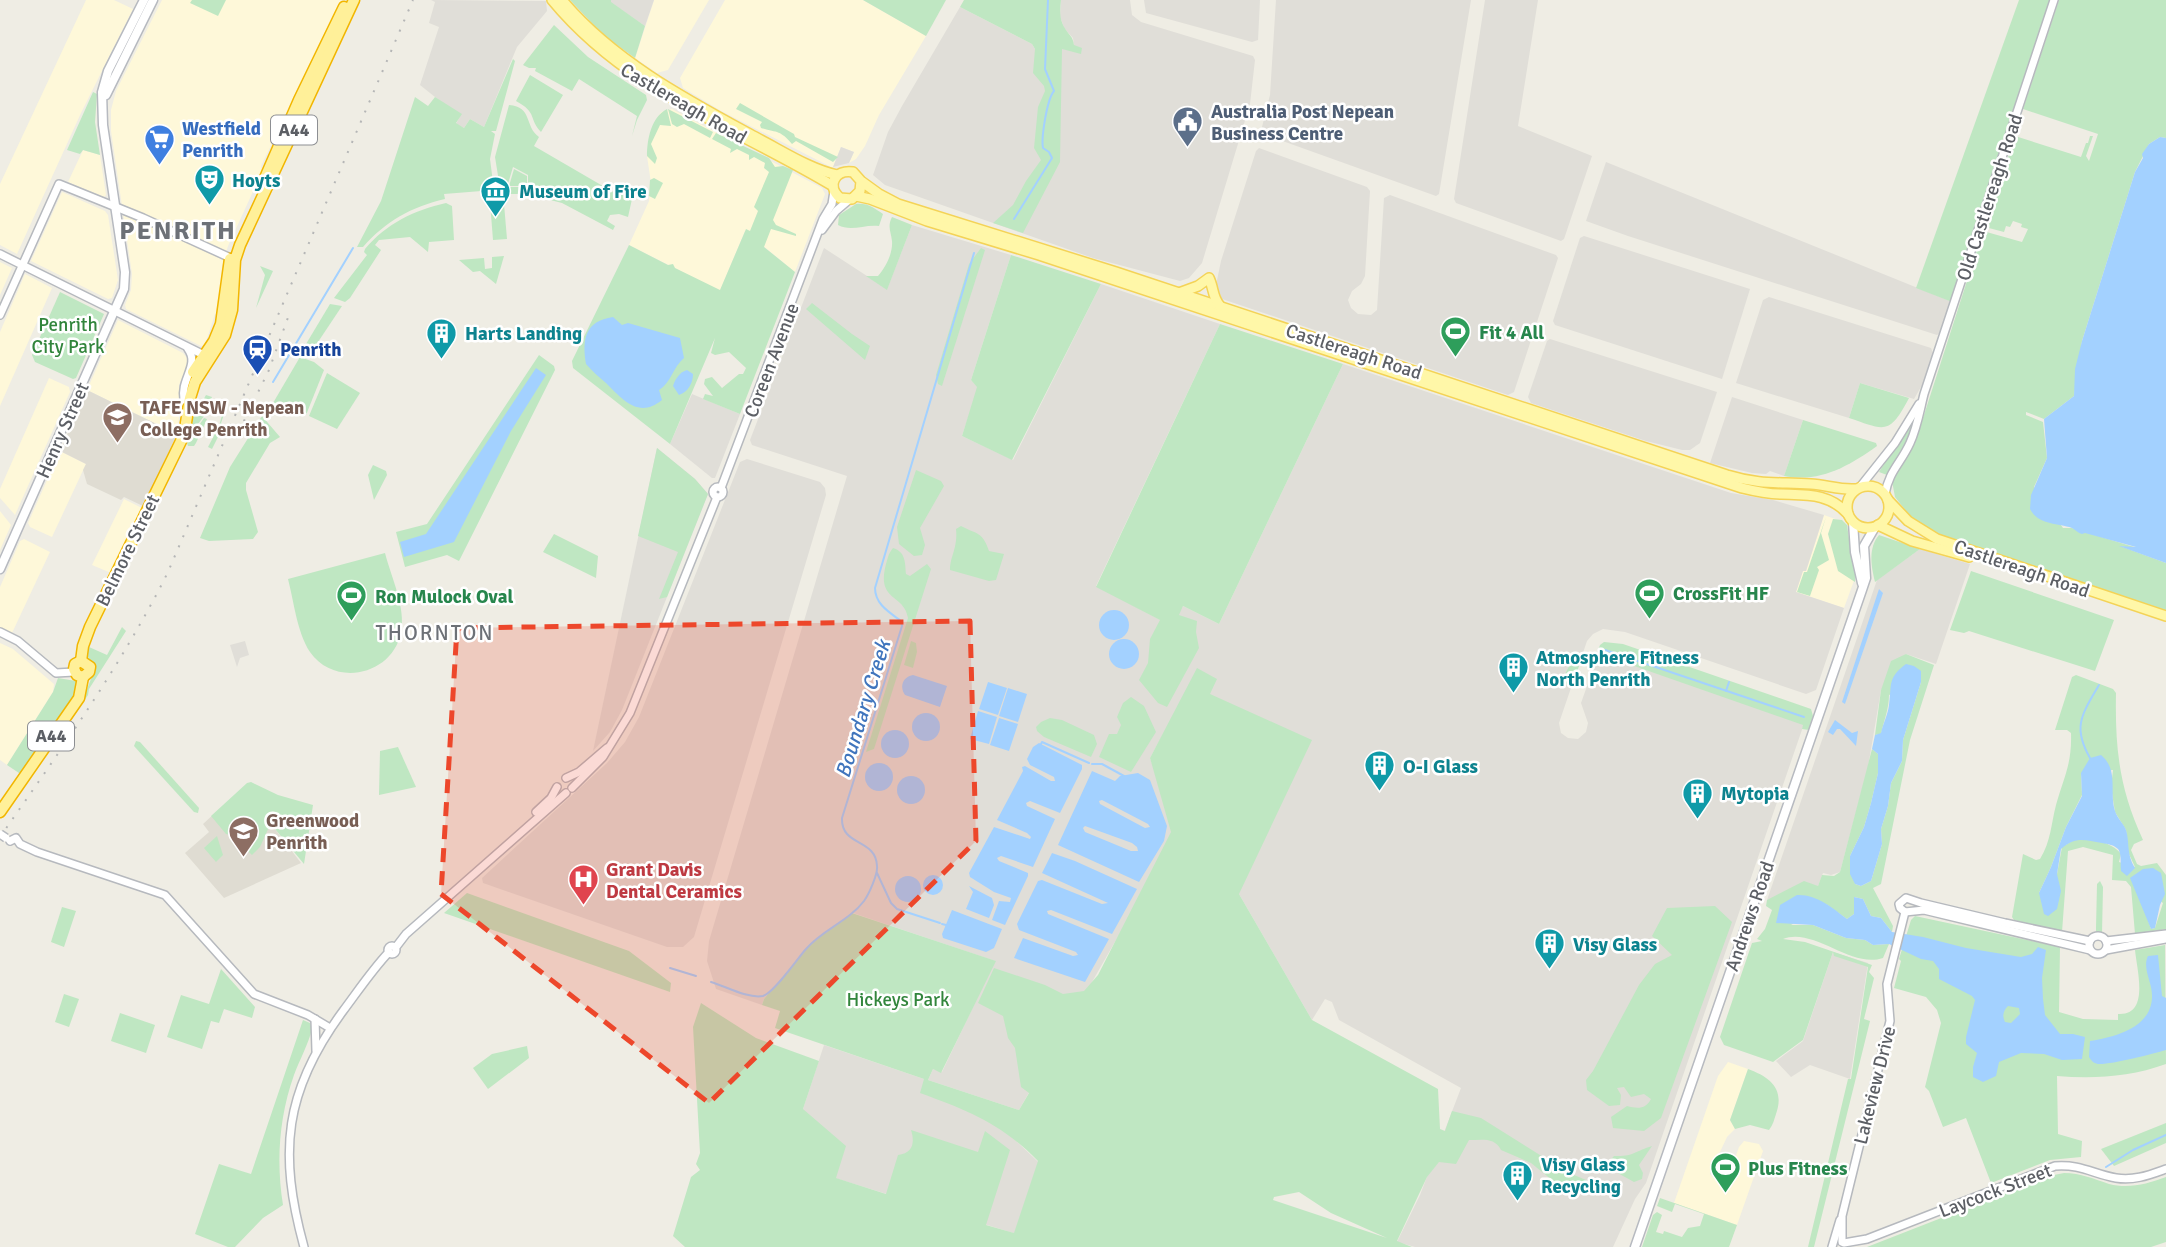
<svg xmlns="http://www.w3.org/2000/svg" width="2166" height="1247" viewBox="0 0 2166 1247" font-family="Signika,sans-serif">
  <style>
    .commercial { fill: #fef8d9 }
    .industrial { fill: #e0ded8 }
    .education { fill: #dfdcd2 }
    .green { fill: #bfe7c2; fill-rule: evenodd }
    .water { fill: #a3d1ff; fill-rule: evenodd }
    .lines { fill: none; stroke-linecap: round; stroke-linejoin: round }
    .stream { stroke: #a3d1ff; stroke-width: 2 }
    .tertiary-casing { stroke: #b6b9be; stroke-width: 10 }
    .secondary-casing { stroke: #b7bac0; stroke-width: 11 }
    .primary-casing { stroke: #f4d357; stroke-width: 12 }
    .trunk-casing { stroke: #f2b600; stroke-width: 13 }
    .tertiary { stroke: #fff; stroke-width: 7 }
    .secondary { stroke: #fff; stroke-width: 8 }
    .primary { stroke: #fff7a8; stroke-width: 9 }
    .trunk { stroke: #fff099; stroke-width: 10 }
    .rail { stroke: #b5b6b6; stroke-width: 2; stroke-dasharray: 2 9; stroke-linecap: butt }
    .tertiary-bridge-casing { stroke: #b6b9be; stroke-width: 10; stroke-linecap: butt }
    .tertiary-bridge { stroke: #fff; stroke-width: 7 }
    .marked { fill: #ed472b; fill-opacity: 0.2; stroke: #ed472b; stroke-width: 5; stroke-dasharray: 14 9; stroke-linejoin: round }
    .labels { text-anchor: middle; stroke-width: 5; stroke-linejoin: round; paint-order: stroke }
    .shield { fill: #fff; stroke: #8d8f93; stroke-width: 2 }
    .shield-label { font-size: 18px; font-weight: bold; fill: #5c5f65 }
    .street-label { font-size: 19px; fill: #5c5f65; stroke: #fff }
    .service-label { font-size: 19px; font-weight: bold; fill: #4e5e75; stroke: #fff; text-anchor: start }
    .shop-label { font-size: 19px; font-weight: bold; fill: #366cbe; stroke: #fff; text-anchor: start }
    .culture-label { font-size: 19px; font-weight: bold; fill: #0d838f; stroke: #fff; text-anchor: start }
    .park-label { font-size: 19px; fill: #32853c; stroke: #fff }
    .leisure-label { font-size: 19px; font-weight: bold; fill: #27864d; stroke: #fff; text-anchor: start }
    .transit-label { font-size: 19px; font-weight: bold; fill: #164399; stroke: #fff; text-anchor: start }
    .education-label { font-size: 19px; font-weight: bold; fill: #785e54; stroke: #fff; text-anchor: start }
    .health-label { font-size: 19px; font-weight: bold; fill: #be3a42; stroke: #fff; text-anchor: start }
    .neighbourhood-label { font-size: 21px; letter-spacing: 2px; fill: #6d7177; stroke: #fff }
    .water-label { font-size: 21px; font-style: italic; fill: #4075bd; stroke: #fff }
    .district-label { font-size: 26px; font-weight: bold; letter-spacing: 2px; fill: #6d7177; stroke: #fff }
  </style>
  <rect width="100%" height="100%" fill="#efede4"/>
  <g class="commercial">
    <polygon points="86,0 114,0 133,9 81,113 17,254 0,245 0,184"/>
    <polygon points="162,0 342,0 261,166 262,172 228,246 222,266 219,315 215,314 205,345 201,346 126,309 125,305 131,290 132,274 111,131 111,110 116,91"/>
    <polygon points="654,0 709,0 668,70 657,73 635,58"/>
    <polygon points="725,0 863,0 926,36 879,115 865,146 856,159 849,163 854,152 841,147 833,167 831,167 723,112 683,88 680,78"/>
    <polygon points="672,109 822,188 825,194 795,272 745,231 720,291 629,245 649,201 651,183 647,156 651,131 661,112"/>
    <polygon points="83,150 100,155 106,195 104,197 68,182"/>
    <polygon points="62,192 105,211 108,215 118,280 112,298 108,299 31,261"/>
    <polygon points="0,262 12,268 0,295"/>
    <polygon points="25,274 52,288 0,406 0,332"/>
    <polygon points="118,320 183,353 187,358 188,364 179,385 179,417 177,434 87,390"/>
    <polygon points="49,378 69,387 70,392 15,515 0,498 0,489"/>
    <polygon points="60,451 86,464 52,537 30,527 28,523"/>
    <polygon points="124,499 142,508 111,573 92,565"/>
    <polygon points="0,511 11,525 0,550"/>
    <polygon points="1824,515 1838,520 1855,578 1844,608 1796,592 1803,570 1806,571"/>
    <polygon points="24,539 50,552 12,633 0,627 0,587 20,541"/>
    <polygon points="0,643 13,649 54,684 53,692 7,765 0,760"/>
    <polygon points="1728,1062 1748,1069 1730,1120 1735,1129 1727,1137 1720,1152 1711,1164 1710,1174 1718,1182 1727,1182 1731,1179 1735,1172 1735,1158 1739,1147 1744,1141 1759,1144 1763,1151 1737,1225 1674,1203 1718,1076"/>
  </g>
  <g class="industrial">
    <polygon points="431,0 546,1 547,11 517,47 484,127 470,119 464,128 456,124 461,114 445,105 420,85 439,27 429,23 435,2"/>
    <polygon points="611,0 654,0 645,26 610,2"/>
    <polygon points="1061,0 1130,0 1132,15 1141,22 1253,56 1255,60 1250,104 1202,263 1189,278 1180,281 1093,258 885,185 873,175 888,132 902,106 960,7 1032,44 1035,49 1062,48 1074,45 1073,38 1064,28 1060,16"/>
    <polygon points="1144,0 1260,0 1258,40 1252,42 1146,13"/>
    <polygon points="1276,0 1471,0 1439,194 1436,196 1263,134 1261,131 1270,95"/>
    <polygon points="1485,0 1538,0 1518,126 1592,156 1564,239 1561,241 1456,203 1454,199"/>
    <polygon points="841,147 854,152 849,163 833,167"/>
    <polygon points="1259,148 1367,187 1370,191 1365,276 1361,284 1352,291 1348,300 1351,308 1358,314 1371,315 1377,310 1384,198 1390,195 1556,255 1558,258 1514,392 1508,395 1222,299 1216,285 1221,261 1256,151"/>
    <polygon points="1606,162 1950,301 1940,333 1937,335 1628,236 1586,221"/>
    <polygon points="912,225 1011,255 971,380 978,387 962,436 1013,460 1101,284 1220,324 1096,586 1172,626 1183,606 1219,624 1343,364 1731,493 1773,500 1824,515 1806,571 1803,571 1796,592 1844,608 1816,690 1806,694 1625,632 1603,629 1593,634 1587,641 1559,723 1561,733 1568,738 1578,739 1586,732 1588,723 1581,703 1601,647 1806,718 1646,1183 1635,1199 1613,1247 1415,1247 1397,1242 1420,1195 1461,1088 1339,1020 1332,1002 1325,999 1312,1020 1239,894 1168,725 1150,758 1177,833 1019,1110 928,1080 933,1069 942,1072 995,961 853,913 809,945 764,999 762,1005 716,989 707,961 709,941 847,476 752,445 750,440 824,248 887,289"/>
    <polygon points="1584,236 1750,289 1722,379 1555,325 1553,321 1580,238"/>
    <polygon points="1769,297 1931,348 1933,353 1925,380 1914,399 1860,383 1849,418 1736,383 1763,300"/>
    <polygon points="1550,339 1717,392 1700,443 1690,450 1682,450 1646,441 1531,403 1528,397 1547,341"/>
    <polygon points="692,394 740,414 715,478 712,478 670,444"/>
    <polygon points="1732,397 1803,420 1784,476 1770,471 1766,474 1752,473 1710,463"/>
    <polygon points="657,448 695,479 708,494 622,710 610,732 593,751"/>
    <polygon points="747,459 820,482 825,488 826,495 694,937 683,947 667,947 483,883 482,878 607,763 625,742 639,717 740,462"/>
    <polygon points="1920,549 1970,564 1936,664 1906,654 1881,690 1868,767 1840,872 1831,875 1823,873 1818,886 1767,900 1877,580"/>
    <polygon points="245,641 249,655 240,658 237,667 230,645"/>
    <polygon points="1833,952 1868,963 1850,1079 1810,1065 1791,1077 1776,1061 1803,1041"/>
    <polygon points="824,1045 924,1079 954,1104 992,1123 1010,1135 1074,1196 1058,1247 835,1178 803,1109"/>
  </g>
  <g class="education">
    <polygon points="87,390 177,434 143,506 124,497 121,500 87,484 83,470 86,464 60,451"/>
    <polygon points="216,812 248,819 275,829 301,863 224,898 185,853 209,832 203,824"/>
  </g>
  <g class="green">
    <polygon points="192,0 226,0 218,16 190,3"/>
    <polygon points="570,0 611,0 611,2 645,26 635,58 603,35"/>
    <polygon points="863,0 946,0 926,36"/>
    <path d="M 964,0 L 1061,0 C 1060,11 1059,20 1066,30 C 1070,36 1073,37 1074,45 L 1082,48 L 1081,54 L 1062,49 L 1060,162 L 1023,233 L 993,223 L 1013,205 L 1026,181 L 1041,160 L 1034,148 L 1038,107 L 1045,91 L 1044,86 L 1033,73 L 1035,49 L 1032,44 L 960,7 Z"/>
    <polygon points="2019,0 2050,0 1952,302 1916,288"/>
    <polygon points="2059,0 2166,0 2166,138 2160,137 2149,144 2135,172 2082,341 2074,396 2044,419 2026,412 2026,415 2043,422 2047,458 2034,487 2063,528 2072,528 2147,551 2120,546 2166,563 2166,612 1937,535 1914,521 1905,512 1906,511 1895,497 1892,481 1912,445 1924,415 1983,231 2022,242 2028,229 2021,227 2022,224 2013,221 2010,227 2006,226 2004,232 1985,227 2015,136 2081,157 2086,143 2088,143 2090,136 2093,136 2086,156 2089,161 2098,134 2023,109"/>
    <polygon points="554,25 588,57 646,95 647,100 637,120 632,136 637,116 579,79 572,91 535,71 536,68 529,68 523,65"/>
    <path d="M 513,59 L 515,61 L 496,131 L 491,131 L 495,134 L 490,159 L 494,190 L 444,194 L 445,199 C 411,207 386,221 363,247 L 357,247 L 381,201 L 415,97 L 428,106 L 435,97 L 462,114 L 456,123 L 464,128 L 470,119 L 484,127 Z"/>
    <path d="M 530,75 L 563,95 L 541,132 C 528,118 538,113 516,101 Z"/>
    <polygon points="93,92 97,94 95,122 100,155 83,150 80,154 67,150"/>
    <path d="M 740,103 L 794,134 L 795,137 L 838,157 L 833,162 L 796,141 L 792,144 C 780,130 778,133 761,128 L 760,125 L 762,122 L 736,109 Z"/>
    <path d="M 509,105 C 533,107 524,126 539,137 L 534,146 L 620,196 L 625,190 L 634,190 L 628,217 L 619,214 L 610,215 L 607,221 L 615,226 L 613,230 L 562,203 L 527,194 L 510,194 L 500,188 L 495,157 ZM 513,167 L 528,175 L 528,187 L 507,187 Z"/>
    <path d="M 667,109 L 671,126 L 660,125 L 651,144 L 657,158 L 655,164 L 647,156 C 647,140 651,117 667,109 Z"/>
    <polygon points="668,109 713,132 710,138 684,124 677,127 672,124"/>
    <polygon points="716,133 769,158 775,167 783,166 793,170 773,220 776,225 796,234 796,236 771,229 764,247 795,272 740,414 703,399 705,394 713,396 704,384 705,379 712,377 722,388 739,374 743,374 746,368 729,352 715,355 711,353 715,338 670,444 573,368 572,361 629,245 668,265 673,264 675,268 720,290 746,229 750,231 758,211 754,207 769,172 764,168 765,163 754,157 749,160 749,155 737,149 730,153 731,149 712,139"/>
    <polygon points="514,169 527,176 527,186 509,186"/>
    <polygon points="654,178 663,183 655,199 649,196 650,180"/>
    <polygon points="490,202 501,202 504,204 507,239 493,240"/>
    <path d="M 446,203 L 452,206 L 454,240 L 429,242 L 428,252 L 410,237 L 379,240 L 375,245 L 381,250 L 350,298 L 345,302 L 334,298 L 367,255 L 364,252 L 365,249 C 386,224 414,210 446,203 Z"/>
    <path d="M 856,204 C 869,203 873,208 883,214 L 879,226 C 865,224 851,232 838,225 L 839,215 Z"/>
    <path d="M 892,217 L 912,225 L 887,290 L 866,276 L 878,276 C 886,267 893,253 892,241 C 891,231 887,227 892,217 Z"/>
    <polygon points="981,248 985,250 942,386 938,384 936,375 969,264"/>
    <polygon points="1011,255 1101,284 1012,460 962,436 977,387 971,380"/>
    <polygon points="504,256 496,284 480,271 473,272 459,260 484,258 485,269 492,268 492,257"/>
    <polygon points="260,266 273,271 256,308 265,275"/>
    <polygon points="60,292 104,314 76,378 73,379 35,362 32,355"/>
    <polygon points="812,303 852,334 870,346 865,360 806,309"/>
    <polygon points="330,304 342,306 314,348 300,354"/>
    <polygon points="1220,324 1343,364 1219,624 1183,606 1179,615 1197,621 1196,632 1199,648 1167,707 1158,703 1139,680 1148,663 1150,639 1160,620 1096,587"/>
    <polygon points="539,355 554,366 555,370 459,561 447,555 405,567 396,532 427,524"/>
    <polygon points="300,357 314,362 324,370 306,415 273,403"/>
    <polygon points="327,373 360,393 337,429 309,416"/>
    <path d="M 1860,383 L 1909,398 C 1889,436 1885,430 1849,418 Z"/>
    <polygon points="206,395 212,397 205,415 190,434 196,400 202,402"/>
    <polygon points="224,408 226,409 221,423 224,425 212,449 208,447 219,426"/>
    <polygon points="262,416 280,437 270,443 246,483 246,490 258,532 253,539 209,541 200,538 230,467"/>
    <polygon points="204,418 207,419 196,443 194,446 188,446 187,443"/>
    <path d="M 1803,420 L 1876,443 L 1877,446 C 1849,466 1820,483 1784,476 Z"/>
    <polygon points="1911,422 1915,424 1907,444 1887,475 1879,472"/>
    <polygon points="657,448 695,479 708,494 667,597 659,599 678,552 638,536"/>
    <polygon points="373,465 386,471 387,475 374,500 368,475"/>
    <polygon points="916,470 941,481 944,486 920,528 925,545 922,555 914,556 899,544 897,527"/>
    <polygon points="1826,517 1821,533 1829,560 1817,567 1819,570 1810,596 1797,592 1804,572 1807,572"/>
    <polygon points="1833,519 1842,520 1847,525 1850,546 1856,567 1855,582 1838,571 1828,534"/>
    <path d="M 961,526 C 978,535 982,531 989,551 L 1004,554 L 996,580 L 989,581 L 950,570 C 950,556 958,548 956,529 Z"/>
    <polygon points="554,534 598,556 596,578 543,552"/>
    <path d="M 1879,535 L 1920,549 L 1875,582 C 1871,566 1868,548 1879,535 Z"/>
    <path d="M 893,548 C 906,552 905,563 906,574 L 910,576 L 927,564 L 931,569 L 874,749 L 866,752 L 908,618 C 904,593 876,602 886,564 C 888,558 888,554 893,548 Z"/>
    <path d="M 385,553 C 391,577 406,607 401,632 C 393,675 335,688 310,652 C 297,632 294,602 288,579 Z"/>
    <polygon points="1971,571 2114,620 2095,671 1969,631 1964,633 1950,630"/>
    <polygon points="122,627 126,631 89,689 88,695 63,732 61,730 83,699 93,674 87,653 89,647 107,655"/>
    <polygon points="911,641 916,643 917,652 913,668 904,665"/>
    <polygon points="1604,642 1623,644 1811,709 1813,716 1809,730 1802,729 1803,725 1600,654 1597,659 1595,658 1600,645"/>
    <path d="M 1906,654 L 1934,665 L 1910,740 L 1881,884 L 1873,888 L 1893,926 L 1892,932 L 1881,918 L 1871,916 L 1863,899 L 1854,897 L 1854,914 L 1847,919 L 1826,904 L 1791,925 L 1813,925 L 1846,938 L 1865,940 L 1873,945 L 1889,944 L 1883,958 C 1851,969 1814,927 1783,939 L 1805,942 L 1872,965 L 1869,972 L 1874,978 L 1864,1019 L 1870,1021 L 1818,1231 L 1814,1247 L 1808,1247 L 1848,1079 L 1851,1079 L 1868,967 L 1834,956 L 1833,952 L 1803,1040 L 1773,1062 L 1724,1045 L 1720,1037 L 1752,943 L 1762,941 L 1757,939 L 1765,929 L 1772,910 L 1766,906 L 1767,900 L 1804,881 L 1818,886 L 1822,875 L 1834,876 L 1840,872 L 1872,749 L 1878,754 L 1878,773 L 1871,803 L 1864,827 L 1850,856 L 1855,884 L 1861,886 L 1871,881 L 1882,844 L 1881,829 L 1888,806 L 1891,783 L 1902,761 L 1903,740 L 1921,682 L 1889,695 C 1889,709 1884,720 1881,734 L 1875,735 L 1881,690 L 1891,661 Z"/>
    <polygon points="1574,657 1581,660 1573,684 1568,685 1559,680 1563,678"/>
    <path d="M 1197,668 L 1217,679 L 1210,694 L 1312,740 L 1239,894 L 1312,1020 L 1438,1089 L 1440,1129 L 1445,1131 L 1452,1111 L 1481,1118 L 1567,1172 L 1586,1180 L 1580,1191 L 1552,1180 L 1531,1163 L 1501,1150 C 1495,1137 1482,1140 1469,1140 L 1456,1164 L 1439,1162 L 1427,1177 L 1397,1241 L 1412,1247 L 685,1247 L 673,1236 L 691,1177 L 700,1170 L 696,1164 L 700,1153 L 693,1027 L 701,1003 L 756,1038 L 819,1061 L 803,1109 L 846,1146 L 836,1178 L 886,1194 L 898,1155 C 913,1153 915,1143 911,1130 L 978,1152 L 985,1131 L 1010,1150 L 986,1225 L 1014,1233 L 1038,1161 C 1002,1124 967,1110 920,1093 L 924,1079 L 775,1028 L 780,1011 L 762,1005 L 764,999 L 809,945 L 852,913 L 996,961 L 941,1073 L 933,1069 L 928,1080 L 1019,1110 L 1029,1093 L 1021,1087 L 1015,1048 L 1008,1038 L 1003,1016 L 978,1003 L 994,968 L 1045,985 L 1063,994 L 1084,991 L 1098,975 L 1171,832 L 1150,758 ZM 1299,1192 L 1331,1213 L 1387,1238 L 1273,1200 L 1274,1197 Z"/>
    <path d="M 2076,675 L 2113,689 L 2116,693 C 2115,748 2119,788 2143,840 L 2134,844 L 2131,850 L 2137,864 L 2141,866 L 2157,863 L 2166,875 L 2166,929 L 2135,934 L 2131,887 L 2126,881 L 2112,880 L 2113,855 L 2083,847 L 2068,851 L 2062,932 L 2014,920 L 2012,917 L 2023,854 L 2036,860 L 2040,859 C 2051,841 2051,824 2056,805 C 2064,777 2072,764 2071,733 L 2067,730 L 2055,730 L 2072,677 ZM 2113,770 L 2111,787 L 2115,812 L 2126,830 L 2128,852 L 2135,867 L 2119,862 L 2121,854 C 2114,844 2090,836 2078,839 C 2073,840 2067,844 2062,847 L 2057,874 L 2039,893 L 2051,867 L 2066,827 L 2082,795 L 2081,773 ZM 2135,882 L 2163,903 L 2155,928 L 2151,929 Z"/>
    <polygon points="58,678 76,681 80,689 22,775 7,765 53,692"/>
    <polygon points="1131,697 1144,706 1156,732 1131,772 1099,757 1109,734 1117,734 1121,725 1117,717 1123,703"/>
    <polygon points="1050,718 1062,720 1094,735 1097,744 1091,757 1044,737 1037,731 1036,727 1041,722"/>
    <polygon points="136,741 140,742 199,808 198,813 194,812 134,746"/>
    <polygon points="398,747 416,787 379,795 380,751"/>
    <polygon points="251,782 278,795 313,805 304,864 275,829 269,827 260,847 252,855 245,848 239,852 241,845 239,837 226,834 211,816 247,783"/>
    <polygon points="217,836 223,855 216,862 204,848"/>
    <polygon points="2100,881 2103,887 2102,934 2096,934 2096,928 2097,884"/>
    <polygon points="467,893 629,951 671,983 670,992 444,913"/>
    <path d="M 1715,906 L 1732,922 L 1661,1118 L 1644,1131 L 1613,1128 L 1611,1117 L 1627,1106 C 1638,1109 1646,1109 1651,1099 L 1644,1094 L 1631,1097 L 1624,1087 L 1617,1088 L 1621,1095 L 1620,1105 L 1609,1106 L 1587,1090 L 1586,1080 L 1593,1071 L 1639,985 L 1655,964 L 1672,955 L 1652,936 L 1667,908 Z"/>
    <polygon points="62,907 76,911 64,947 51,942"/>
    <path d="M 1915,916 L 2060,947 L 2059,1012 L 2083,1019 L 2118,1020 L 2118,1014 C 2150,1016 2137,971 2135,950 L 2165,945 L 2166,1064 C 2130,1077 2094,1079 2057,1076 L 2058,1134 L 2082,1141 L 2081,1157 L 2050,1160 L 1991,1183 L 1966,1118 L 1943,1127 L 1929,1091 L 1925,1087 L 1941,1023 L 1937,1010 L 1926,997 L 1894,988 L 1901,961 L 1899,959 L 1911,920 Z"/>
    <polygon points="221,969 255,1007 252,1018 224,1009 219,1023 211,1021 202,1049 167,1037 181,995 209,1004"/>
    <polygon points="64,994 79,999 69,1027 55,1022"/>
    <polygon points="120,1013 155,1025 146,1053 111,1041"/>
    <path d="M 303,1020 L 310,1023 L 312,1029 C 308,1045 300,1059 294,1075 C 279,1117 276,1162 283,1205 L 263,1218 L 235,1247 L 228,1247 L 195,1234 L 219,1164 L 251,1174 Z"/>
    <polygon points="527,1046 529,1058 488,1089 473,1068 492,1054"/>
    <path d="M 1748,1069 C 1770,1077 1785,1089 1776,1114 C 1774,1120 1773,1125 1769,1130 L 1750,1125 L 1735,1129 L 1730,1120 Z"/>
    <polygon points="2166,1123 2166,1143 2114,1166 2101,1149"/>
    <path d="M 1652,1146 L 1639,1165 L 1643,1173 L 1642,1179 L 1634,1182 L 1605,1166 L 1614,1156 C 1633,1157 1635,1151 1652,1146 Z"/>
    <path d="M 2064,1173 C 2081,1173 2094,1179 2109,1184 C 2129,1189 2147,1184 2166,1177 L 2166,1242 L 2151,1247 L 1867,1247 L 2049,1176 Z"/>
    <polygon points="1660,1198 1737,1225 1729,1247 1642,1247 1653,1215 1657,1212 1662,1215 1656,1232 1663,1234 1664,1231 1682,1237 1688,1228 1700,1226 1704,1214 1675,1204 1672,1212 1657,1206"/>
  </g>
  <g class="water">
    <path d="M 2160,137 L 2166,138 L 2166,563 L 2119,546 L 2136,547 L 2085,533 L 2082,534 C 2078,533 2076,530 2072,528 C 2057,523 2038,525 2030,509 L 2031,495 L 2047,458 L 2044,419 L 2074,396 L 2075,369 L 2082,341 L 2135,172 L 2143,158 L 2142,154 L 2149,144 Z"/>
    <path d="M 613,317 L 622,325 L 628,323 L 680,338 L 684,358 C 673,367 671,383 659,390 L 662,400 C 639,419 623,400 606,383 C 599,377 592,371 586,364 C 582,339 585,321 613,317 Z"/>
    <polygon points="536,368 546,375 511,431 454,542 404,557 400,542 426,534"/>
    <path d="M 687,370 L 693,374 C 693,383 688,392 679,395 L 673,386 C 675,379 680,372 687,370 Z"/>
    <polygon points="1879,589 1883,593 1845,704 1842,702"/>
    <circle cx="1114" cy="625" r="15"/>
    <circle cx="1124" cy="654" r="15"/>
    <path d="M 1906,664 L 1914,666 L 1921,671 L 1921,682 L 1903,740 L 1902,761 L 1891,783 L 1888,806 L 1881,829 L 1882,844 L 1871,881 L 1861,886 L 1855,884 L 1850,874 L 1850,856 L 1864,827 L 1871,803 L 1878,773 L 1878,754 L 1872,749 L 1875,735 L 1881,733 C 1883,724 1888,714 1889,705 C 1892,685 1887,678 1906,664 Z"/>
    <path d="M 913,675 L 947,686 L 940,707 L 905,695 C 899,686 903,677 913,675 Z"/>
    <polygon points="988,682 1007,688 998,715 979,709"/>
    <polygon points="1008,688 1027,694 1018,722 999,716"/>
    <polygon points="978,711 997,717 989,744 970,739"/>
    <circle cx="926" cy="727" r="14"/>
    <polygon points="999,718 1018,724 1009,751 990,745"/>
    <polygon points="1835,720 1852,733 1858,731 1856,746 1840,729 1837,729 1833,735 1828,732"/>
    <circle cx="895" cy="744" r="14"/>
    <polygon points="1039,743 1082,765 1082,769 1060,813 1030,801 1026,803 1027,806 1055,819 1033,867 1001,856 997,858 999,861 1028,873 1028,876 1005,925 992,920 999,901 1010,902 1011,898 994,892 970,877 969,873 994,827 1030,839 1031,837 1027,833 997,820 1023,771 1022,767 1025,766 1051,781 1055,781 1054,777 1030,765 1027,759 1033,747"/>
    <path d="M 2101,755 C 2119,770 2109,791 2115,811 C 2117,818 2124,824 2126,830 C 2130,844 2126,853 2135,868 L 2127,876 L 2121,871 C 2120,864 2122,854 2118,849 C 2114,845 2108,844 2102,843 C 2085,840 2075,836 2061,849 L 2057,874 L 2061,891 L 2057,909 L 2048,916 L 2044,914 L 2039,893 L 2051,867 L 2066,827 L 2082,796 L 2081,773 L 2090,758 Z"/>
    <circle cx="879" cy="777" r="14"/>
    <path d="M 1092,771 L 1115,781 L 1120,776 L 1138,773 L 1150,780 L 1167,826 L 1164,841 L 1139,882 L 1058,845 ZM 1102,800 L 1148,824 L 1150,827 L 1145,828 L 1100,804 L 1099,801 ZM 1085,826 L 1132,843 L 1137,847 L 1138,851 L 1131,851 L 1085,832 L 1083,828 Z"/>
    <circle cx="911" cy="790" r="14"/>
    <polygon points="1052,853 1075,861 1137,889 1112,934 1051,910 1047,911 1048,914 1109,939 1085,982 1014,958 1023,938 1073,956 1078,955 1076,952 1019,930 1017,924 1038,881 1042,880 1102,904 1108,903 1042,873"/>
    <polygon points="2153,868 2161,873 2165,894 2160,905 2155,928 2151,929 2130,878 2143,869"/>
    <circle cx="933" cy="885" r="10"/>
    <circle cx="908" cy="889" r="13"/>
    <polygon points="969,886 992,898 994,905 989,918 966,909 973,892"/>
    <path d="M 1797,895 C 1816,894 1833,908 1847,919 L 1854,914 L 1854,897 L 1863,899 L 1871,916 L 1881,918 L 1892,932 L 1923,937 L 1966,948 L 2021,957 L 2032,954 L 2038,947 L 2046,950 L 2042,978 L 2043,999 L 2045,1015 L 2060,1034 L 2073,1034 L 2085,1037 L 2082,1059 L 2062,1060 L 2044,1054 L 2021,1053 L 1999,1062 L 1996,1076 L 1983,1082 L 1973,1077 L 1973,1067 L 1977,1053 L 1966,1044 L 1966,1037 L 1975,1000 L 1972,996 L 1939,979 L 1939,969 L 1933,961 L 1921,959 L 1889,944 L 1873,945 L 1865,940 L 1846,938 L 1813,925 L 1776,923 L 1780,905 ZM 2008,1006 L 2019,1008 L 2020,1014 L 2011,1023 L 2005,1022 C 2002,1016 2003,1011 2008,1006 Z"/>
    <polygon points="952,910 1002,929 994,948 986,952 943,938 942,934"/>
    <path d="M 2158,955 L 2162,996 L 2166,998 L 2166,1050 C 2152,1054 2110,1065 2098,1064 C 2093,1063 2092,1061 2089,1057 L 2090,1041 C 2116,1037 2153,1027 2152,995 C 2152,982 2142,968 2148,956 Z"/>
  </g>
  <g class="lines">
    <g class="stream">
      <path d="M 1014,219 L 1052,158 L 1049,152 L 1043,148 C 1041,138 1047,99 1054,91 L 1045,69 L 1048,0"/>
      <polyline points="273,382 353,248"/>
      <polyline points="1605,650 1804,717"/>
      <polyline points="1657,667 1660,658"/>
      <polyline points="1726,691 1729,682"/>
      <polyline points="1041,744 1042,742 1089,763"/>
      <path d="M 2090,758 C 2072,727 2082,714 2099,685"/>
      <polyline points="1092,764 1102,764 1124,776"/>
      <polyline points="877,873 891,903 897,909 940,923"/>
      <polyline points="942,924 946,925"/>
      <polyline points="670,968 696,976"/>
      <path d="M 711,982 C 725,986 748,999 763,996 C 774,993 797,959 806,949 C 822,930 849,921 864,901 C 869,894 878,874 877,866 C 876,838 841,847 842,818 L 902,626 L 901,621 C 889,612 875,604 875,588 L 974,253"/>
      <polyline points="2106,1167 2133,1150 2166,1135"/>
    </g>
    <defs>
      <g id="tertiary">
        <polyline points="822,230 836,211 850,199"/>
        <polyline points="0,254 206,356"/>
        <polyline points="0,315 59,184 143,218 235,260"/>
        <path d="M 184,400 C 180,379 200,365 188,349"/>
        <polyline points="1860,487 1895,443 1919,404"/>
        <circle cx="718" cy="492" r="5"/>
        <polyline points="721,488 823,219 832,204 834,191"/>
        <path d="M 1885,494 C 1889,471 1901,463 1910,443 C 1917,428 1920,410 1924,394 L 2054,0"/>
        <polyline points="0,632 18,641 56,673 74,672"/>
        <polyline points="566,778 579,772 607,748"/>
        <polyline points="572,788 603,757 630,713 717,497"/>
        <polyline points="536,812 551,798 557,787"/>
        <polyline points="10,841 16,838 20,844 37,852 165,895 254,994 308,1015 330,1028"/>
        <polyline points="1905,912 1900,908 1899,904 1906,898 1921,903 2005,923 2090,941"/>
        <polyline points="1905,912 1924,910 2090,950"/>
        <circle cx="2098" cy="945" r="9"/>
        <polyline points="2106,941 2166,934"/>
        <circle cx="392" cy="950" r="4"/>
        <polyline points="396,947 406,934 566,793"/>
        <polyline points="2106,950 2166,939"/>
        <polyline points="315,1019 316,1051"/>
        <polyline points="1842,1242 1842,1216 1890,1021 1887,984 1905,912"/>
        <path d="M 1844,1243 L 1867,1239 L 2055,1166 C 2081,1164 2093,1174 2116,1178 C 2134,1181 2149,1175 2166,1169"/>
        <path d="M 304,1247 C 278,1152 284,1091 343,1011 C 358,991 372,970 389,952"/>
        <polyline points="1832,1247 1840,1220"/>
      </g>
      <g id="secondary">
        <polyline points="106,95 153,0"/>
        <polyline points="1853,522 1855,552 1862,583"/>
        <polyline points="0,569 124,289 125,272 103,125 102,92 108,71 144,0"/>
        <polyline points="1635,1247 1862,590 1866,578 1864,546 1875,527"/>
      </g>
      <g id="primary">
        <path d="M 552,0 C 628,92 733,126 833,186"/>
        <path d="M 562,0 C 614,62 689,101 759,139 C 784,152 810,169 837,175"/>
        <path d="M 861,181 L 860,191 L 852,199 L 840,198 C 826,186 835,169 853,172 L 861,181 L 879,194 L 898,204 L 1116,272 L 1727,475 C 1760,485 1778,482 1811,484 C 1826,485 1840,490 1855,489"/>
        <path d="M 856,196 L 870,199 L 927,221 L 1039,255 L 1742,488 C 1754,491 1767,494 1781,494 C 1807,495 1829,493 1848,514"/>
        <path d="M 1179,293 L 1198,286 L 1209,278 C 1214,288 1212,297 1220,306"/>
        <circle cx="1868" cy="507" r="21"/>
        <polyline points="1888,500 1908,521 1937,539 2166,616"/>
        <polyline points="1878,525 1912,541 1969,557"/>
      </g>
      <g id="trunk">
        <polyline points="261,187 299,100 344,7"/>
        <polyline points="193,372 214,341 221,324 230,259"/>
        <polyline points="81,661 83,646 90,627 184,435 190,398 195,382 225,335 232,310 235,260 240,245 354,0"/>
        <polyline points="81,661 75,664 74,669 77,675 83,677"/>
        <polyline points="81,661 90,667 89,672 83,677"/>
        <polyline points="0,812 79,698 83,677"/>
      </g>
    </defs>
    <use href="#tertiary" class="tertiary-casing"/>
    <use href="#secondary" class="secondary-casing"/>
    <use href="#primary" class="primary-casing"/>
    <use href="#trunk" class="trunk-casing"/>
    <use href="#tertiary" class="tertiary"/>
    <use href="#secondary" class="secondary"/>
    <use href="#primary" class="primary"/>
    <use href="#trunk" class="trunk"/>
    <g class="rail">
      <polyline points="239,431 269,370 290,312"/>
      <path d="M 0,837 C 60,751 121,666 168,572 L 413,0"/>
    </g>
    <defs>
      <polyline id="tertiary-bridge" points="0,834 6,838"/>
    </defs>
    <use href="#tertiary-bridge" class="tertiary-bridge-casing"/>
    <use href="#tertiary-bridge" class="tertiary-bridge"/>
  </g>
  <path class="marked" d="M 970,621 L 976,841 L 709,1103 L 441,894 L 457,628 Z"/>
  <defs>
    <symbol id="civic-pin" viewBox="-11 -11 22 30"><path d="M0 17L-7.5 6A9.5 9.5 0 1 1 7.5 6Z" fill="#5c6f8a" stroke="#fff"/><path d="M-.6-6.5H3V-4.5H.6V-3L4-1V1h2V6H-6V1h2V-1L-.6-3ZM-1.2 2.5V6h2.4V2.5Z" fill="#fff"/></symbol>
    <symbol id="supermarket-pin" viewBox="-11 -11 22 30"><path d="M0 17L-7.5 6A9.5 9.5 0 1 1 7.5 6Z" fill="#3f7fe0" stroke="#fff"/><path d="M-6-5.5h2.5l.6 2H6L4.5 2H-2.5L-4.4-4H-6ZM-1.5 3.2a1.3 1.3 0 1 0 .1 0ZM3 3.2a1.3 1.3 0 1 0 .1 0Z" fill="#fff"/></symbol>
    <symbol id="theatre-pin" viewBox="-11 -11 22 30"><path d="M0 17L-7.5 6A9.5 9.5 0 1 1 7.5 6Z" fill="#0f9aa8" stroke="#fff"/><path d="M-5-5.5Q0-4 5-5.5V0Q5 5 0 6Q-5 5-5 0ZM-3.3-2.5H-1v1.5H-3.3ZM1-2.5H3.3v1.5H1ZM-2.8 1Q0 5.5 2.8 1Z" fill="#fff"/></symbol>
    <symbol id="museum-pin" viewBox="-11 -11 22 30"><path d="M0 17L-7.5 6A9.5 9.5 0 1 1 7.5 6Z" fill="#0f9aa8" stroke="#fff"/><path d="M0-6L6-3V-2H-6V-3ZM-5-1h2V3h-2ZM-1-1h2V3h-2ZM3-1h2V3H3ZM-6 4H6V6H-6Z" fill="#fff"/></symbol>
    <symbol id="stadium-pin" viewBox="-11 -11 22 30"><path d="M0 17L-7.5 6A9.5 9.5 0 1 1 7.5 6Z" fill="#2e9e5b" stroke="#fff"/><path d="M0-5a6.5 5 0 1 0 0 10a6.5 5 0 1 0 0-10ZM-3.5-1.8h7v3.6h-7Z" fill="#fff"/></symbol>
    <symbol id="building-pin" viewBox="-11 -11 22 30"><path d="M0 17L-7.5 6A9.5 9.5 0 1 1 7.5 6Z" fill="#0f9aa8" stroke="#fff"/><path d="M-4-6H4V6H1V3H-1V6H-4ZM-2.5-4.3h1.7v1.8h-1.7ZM.8-4.3h1.7v1.8H.8ZM-2.5-1h1.7V.8h-1.7ZM.8-1h1.7V.8H.8Z" fill="#fff"/></symbol>
    <symbol id="station-pin" viewBox="-11 -11 22 30"><path d="M0 17L-7.5 6A9.5 9.5 0 1 1 7.5 6Z" fill="#1a4fb4" stroke="#fff"/><path d="M-3-6H3Q5-6 5-4V2Q5 4 3 4L4.5 6H3L1.5 4h-3L-3 6H-4.5L-3 4Q-5 4-5 2V-4Q-5-6-3-6ZM-3.5-4v3h7v-3ZM-3.5 1v1.5H-2V1ZM2 1v1.5H3.5V1Z" fill="#fff"/></symbol>
    <symbol id="university-pin" viewBox="-11 -11 22 30"><path d="M0 17L-7.5 6A9.5 9.5 0 1 1 7.5 6Z" fill="#8d6e63" stroke="#fff"/><path d="M0-5L7-2L0 1L-7-2ZM-4 1L0 2.5L4 1V4Q0 6-4 4Z" fill="#fff"/></symbol>
    <symbol id="school-pin" viewBox="-11 -11 22 30"><path d="M0 17L-7.5 6A9.5 9.5 0 1 1 7.5 6Z" fill="#8d6e63" stroke="#fff"/><path d="M0-5L7-2L0 1L-7-2ZM-4 1L0 2.5L4 1V4Q0 6-4 4Z" fill="#fff"/></symbol>
    <symbol id="hospital-pin" viewBox="-11 -11 22 30"><path d="M0 17L-7.5 6A9.5 9.5 0 1 1 7.5 6Z" fill="#e0444e" stroke="#fff"/><path d="M-5-5h3v3.5h4V-5h3V5h-3V1.5h-4V5h-3Z" fill="#fff"/></symbol>
  </defs>
  <g fill-rule="evenodd">
    <use href="#civic-pin" x="1170" y="104" width="35" height="47"/>
    <use href="#supermarket-pin" x="142" y="122" width="35" height="47"/>
    <use href="#theatre-pin" x="192" y="162" width="35" height="47"/>
    <use href="#museum-pin" x="478" y="174" width="35" height="47"/>
    <use href="#stadium-pin" x="1438" y="314" width="35" height="47"/>
    <use href="#building-pin" x="424" y="316" width="35" height="47"/>
    <use href="#station-pin" x="240" y="332" width="35" height="47"/>
    <use href="#university-pin" x="100" y="400" width="35" height="47"/>
    <use href="#stadium-pin" x="1632" y="576" width="35" height="47"/>
    <use href="#stadium-pin" x="334" y="578" width="35" height="47"/>
    <use href="#building-pin" x="1496" y="650" width="35" height="47"/>
    <use href="#building-pin" x="1362" y="748" width="35" height="47"/>
    <use href="#building-pin" x="1680" y="776" width="35" height="47"/>
    <use href="#school-pin" x="226" y="814" width="35" height="47"/>
    <use href="#hospital-pin" x="566" y="862" width="35" height="47"/>
    <use href="#building-pin" x="1532" y="926" width="35" height="47"/>
    <use href="#stadium-pin" x="1708" y="1150" width="35" height="47"/>
    <use href="#building-pin" x="1500" y="1158" width="35" height="47"/>
  </g>
  <g class="labels">
    <g class="shield">
      <rect x="271" y="115.5" width="46" height="29" rx="5"/>
      <rect x="28" y="721.5" width="46" height="29" rx="5"/>
    </g>
    <g class="shield-label">
      <text x="294" y="136">A44</text>
      <text x="51" y="742">A44</text>
    </g>
    <g class="street-label">
      <text transform="translate(684 103) rotate(30)" y="7">Castlereagh Road</text>
      <text transform="translate(1989 197) rotate(-72)" y="7">Old Castlereagh Road</text>
      <text transform="translate(1354 351) rotate(18)" y="7">Castlereagh Road</text>
      <text transform="translate(771 360) rotate(-69)" y="7">Coreen Avenue</text>
      <text transform="translate(62 430) rotate(-66)" y="7">Henry Street</text>
      <text transform="translate(127 550) rotate(-64)" y="7">Belmore Street</text>
      <text transform="translate(2022 568) rotate(19)" y="7">Castlereagh Road</text>
      <text transform="translate(1749 916) rotate(-71)" y="7">Andrews Road</text>
      <text transform="translate(1874 1085) rotate(-76)" y="7">Lakeview Drive</text>
      <text transform="translate(1995 1190) rotate(-21)" y="7">Laycock Street</text>
    </g>
    <g class="service-label">
      <text x="1211" y="118">Australia Post Nepean<tspan x="1211" dy="22">Business Centre</tspan></text>
    </g>
    <g class="shop-label">
      <text x="182" y="135">Westfield<tspan x="182" dy="22">Penrith</tspan></text>
    </g>
    <g class="culture-label">
      <text x="232" y="187">Hoyts</text>
      <text x="519" y="198">Museum of Fire</text>
      <text x="465" y="340">Harts Landing</text>
      <text x="1536" y="664">Atmosphere Fitness<tspan x="1536" dy="22">North Penrith</tspan></text>
      <text x="1403" y="773">O-I Glass</text>
      <text x="1721" y="800">Mytopia</text>
      <text x="1573" y="951">Visy Glass</text>
      <text x="1541" y="1171">Visy Glass<tspan x="1541" dy="22">Recycling</tspan></text>
    </g>
    <g class="park-label">
      <text x="68" y="331">Penrith<tspan x="68" dy="22">City Park</tspan></text>
      <text x="898" y="1006">Hickeys Park</text>
    </g>
    <g class="leisure-label">
      <text x="1479" y="339">Fit 4 All</text>
      <text x="1673" y="600">CrossFit HF</text>
      <text x="375" y="603">Ron Mulock Oval</text>
      <text x="1748" y="1175">Plus Fitness</text>
    </g>
    <g class="transit-label">
      <text x="280" y="356">Penrith</text>
    </g>
    <g class="education-label">
      <text x="140" y="414">TAFE NSW - Nepean<tspan x="140" dy="22">College Penrith</tspan></text>
      <text x="266" y="827">Greenwood<tspan x="266" dy="22">Penrith</tspan></text>
    </g>
    <g class="health-label">
      <text x="606" y="876">Grant Davis<tspan x="606" dy="22">Dental Ceramics</tspan></text>
    </g>
    <g class="neighbourhood-label">
      <text x="435" y="640">THORNTON</text>
    </g>
    <g class="water-label">
      <text transform="translate(863 709) rotate(-73)" y="7">Boundary Creek</text>
    </g>
    <g class="district-label">
      <text x="178" y="239">PENRITH</text>
    </g>
  </g>
</svg>
